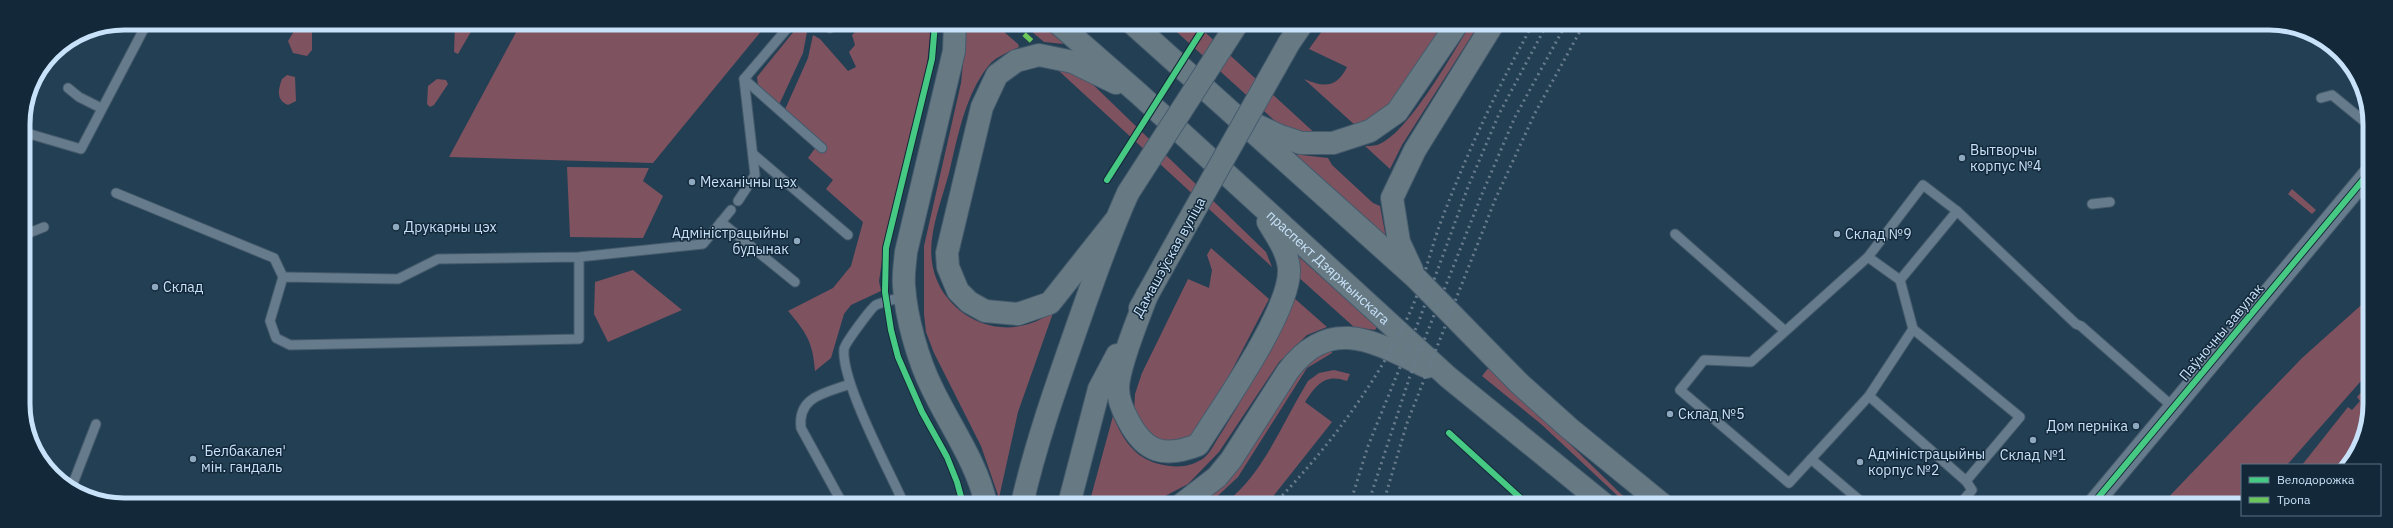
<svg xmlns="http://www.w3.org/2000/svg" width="2393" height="528" viewBox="0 0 2393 528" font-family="'IBM Plex Sans',sans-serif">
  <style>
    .green { fill: #7f525f }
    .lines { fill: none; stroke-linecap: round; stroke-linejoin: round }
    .service-casing { stroke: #455b6c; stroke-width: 11 }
    .minor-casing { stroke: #455b6c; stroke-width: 21 }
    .primary-casing { stroke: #455b6c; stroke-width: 24 }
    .service { stroke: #667b8b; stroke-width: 9 }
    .minor { stroke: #667b8b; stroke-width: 19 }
    .primary { stroke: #677a84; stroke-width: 22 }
    .rail { stroke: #677b8b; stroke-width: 3; stroke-dasharray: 2 4; stroke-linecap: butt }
    .primary-bridge-casing { stroke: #455b6c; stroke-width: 24; stroke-linecap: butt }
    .primary-bridge { stroke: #677a84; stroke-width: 22 }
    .quiet { stroke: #6ac65a; stroke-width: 5; stroke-dasharray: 10 5; stroke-linecap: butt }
    .cycleway-casing { stroke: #132839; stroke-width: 8 }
    .cycleway { stroke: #46c982; stroke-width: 6 }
    .poi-dot { fill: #8ea9bf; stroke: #132839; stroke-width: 1.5 }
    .labels { text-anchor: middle; stroke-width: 3; stroke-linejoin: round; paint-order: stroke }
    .poi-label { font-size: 14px; fill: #c8e2f9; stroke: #132839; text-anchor: start }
    .street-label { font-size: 14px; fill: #c8e2f9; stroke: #132839 }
    .rim { fill: none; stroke: #c8e2f9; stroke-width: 5 }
  </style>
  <rect width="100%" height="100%" fill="#233f54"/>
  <g class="green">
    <polygon points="455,23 476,23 458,54 454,52"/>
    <polygon points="521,23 767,24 653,163 449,157"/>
    <path d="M 863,24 L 929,24 L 930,35 L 927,66 L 885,241 L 879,281 L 881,291 L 851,305 L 844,314 L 831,358 L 815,371 C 813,342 806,332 788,311 L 833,288 L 851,266 L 863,222 L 826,189 L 833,180 L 808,158 L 816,147 L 783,114 L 808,58 L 813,35 L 820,39 L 848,71 L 856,67 L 849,52 L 855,45 L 852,35 Z"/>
    <path d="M 967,24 L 995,24 L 1018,44 L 1019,47 C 1009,52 997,56 990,64 C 982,73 975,86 970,98 C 960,122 955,148 949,173 C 941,203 926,238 933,268 C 942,308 984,336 1025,325 C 1035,323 1044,317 1053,313 L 1018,412 L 999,498 L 981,446 L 934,353 L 926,332 L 924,314 L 924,246 L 961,83 Z"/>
    <polygon points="1023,24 1041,24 1064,44 1044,42"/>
    <polygon points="1168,24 1196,24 1319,137 1285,130"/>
    <path d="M 1327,24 L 1446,24 L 1391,107 L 1356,126 L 1304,79 C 1323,87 1336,89 1347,67 L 1309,49 Z"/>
    <path d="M 1471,24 L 1479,24 L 1402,145 L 1390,169 L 1365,146 C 1368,146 1373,146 1377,145 C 1407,136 1453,52 1471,24 Z"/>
    <polygon points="307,26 312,32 312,50 307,56 293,53 288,41 296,28"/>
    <polygon points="801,28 807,32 803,53 777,109 758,85 757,77 795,30"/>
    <polygon points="1047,60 1082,74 1266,252 1272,267"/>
    <path d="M 287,75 L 295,77 L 296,101 L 288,105 C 276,100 278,90 282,79 Z"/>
    <polygon points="437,79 446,80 448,84 434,105 430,107 427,104 428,86"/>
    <polygon points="1293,154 1328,158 1332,165 1373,203 1380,206 1386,238"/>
    <polygon points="567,167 649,168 643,181 663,196 643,238 570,237"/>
    <polygon points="2292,189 2316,210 2312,214 2288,194"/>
    <polygon points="1211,248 1269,299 1220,393 1194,437 1173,444 1151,437 1134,413 1135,394 1142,373 1188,279 1209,288 1212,270 1207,255"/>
    <polygon points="1290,249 1377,327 1375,330 1354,327 1296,275"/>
    <polygon points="633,270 682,310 608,342 594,314 595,282"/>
    <path d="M 1294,298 L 1327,327 L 1307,335 L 1279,362 L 1219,452 L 1188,484 L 1150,504 L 1089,504 L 1113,416 C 1122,438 1134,458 1159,464 C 1175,468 1191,468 1205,457 C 1212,451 1216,440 1222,432 C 1249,389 1271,343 1294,298 Z"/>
    <polygon points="2368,299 2368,373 2287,465 2242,465 2242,505 2161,505 2302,358"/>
    <polygon points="1331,346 1332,353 1307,368 1238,477 1209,504 1196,504 1288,381"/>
    <polygon points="1490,366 1621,494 1634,504 1627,504 1620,498 1541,424 1482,376"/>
    <path d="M 1334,370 L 1350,374 L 1347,381 C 1325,373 1316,385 1305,402 L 1332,422 L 1271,499 L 1266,504 L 1224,504 C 1264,474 1282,423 1308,381 L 1319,373 Z"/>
    <path d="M 2368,385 C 2368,416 2369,440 2348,465 L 2302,465 L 2348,407 L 2352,410 L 2360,401 L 2357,397 Z"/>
  </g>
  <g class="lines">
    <defs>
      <g id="service">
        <polyline points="826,24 830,28"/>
        <polyline points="744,79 822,148"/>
        <polyline points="68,88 79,97 101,108"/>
        <polyline points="2321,98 2332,95 2365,122"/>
        <polyline points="23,132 81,149 147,23"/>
        <polyline points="753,154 848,235"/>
        <polyline points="116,193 274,258 283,277"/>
        <polyline points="738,201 755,175 744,79 791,24"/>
        <polyline points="2092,204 2110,202"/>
        <polyline points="721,222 795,282"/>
        <polyline points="1675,234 1785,331"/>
        <polyline points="24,235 44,227"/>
        <polyline points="579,257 579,339 290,345 276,338 270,321 283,277 398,279 438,259 579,257 703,244 731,210"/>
        <polyline points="1868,257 1923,185 1957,211"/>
        <polyline points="1913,329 1869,396 1966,481 2020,417 1913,329 1900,280 1957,211 2076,324 2081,326 2173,407"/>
        <polyline points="1869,396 1789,483 1680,390 1704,360 1751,362 1868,257 1900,280"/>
        <polyline points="1811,459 1864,504"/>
        <polyline points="72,486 96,424"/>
        <path d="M 841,501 L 801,428 C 797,396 826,393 850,384"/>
        <path d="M 904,504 C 889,470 841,382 844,349 C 845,343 872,307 876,305 C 884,301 896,299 905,297"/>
        <polyline points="1959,505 1972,490 1966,481"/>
      </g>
      <polyline id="minor" points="2092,505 2368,174"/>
      <g id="primary">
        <path d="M 955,24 L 954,51 L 906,252 C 905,263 903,275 904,286 C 906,317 918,360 932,388 C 950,426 977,463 986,504"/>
        <path id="s1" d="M 1059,24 L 1139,94 L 1448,377 L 1604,504"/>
        <polyline points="1133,24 1416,278 1520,384 1569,428 1662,504"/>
        <polyline points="1289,43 1302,24"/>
        <polyline points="1252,123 1280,136 1301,143 1333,143 1370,131 1397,112 1457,24"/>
        <polyline points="1115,221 1050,303 1018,314 985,311 969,302 958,291 948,267 947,253 982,107 997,75 1016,61 1039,55 1073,62 1116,83"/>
        <polyline points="1412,270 1399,242 1392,198 1415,150 1493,24"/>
        <path d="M 1147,295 C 1139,317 1118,367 1118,388 C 1118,399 1123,411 1128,420 C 1145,453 1164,458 1198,445 C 1222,407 1291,310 1289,269 C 1288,252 1276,235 1268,222"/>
        <polyline points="1140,308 1180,236"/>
        <path d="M 1022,504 C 1036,442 1058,381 1079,321 C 1094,278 1109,235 1128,193"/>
        <polyline points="1069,504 1099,389 1117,355"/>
        <path d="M 1182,504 L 1217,477 L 1231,460 L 1288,371 C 1331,314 1376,343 1427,367"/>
      </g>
    </defs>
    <use href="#service" class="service-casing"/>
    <use href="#minor" class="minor-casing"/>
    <use href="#primary" class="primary-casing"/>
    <use href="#service" class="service"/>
    <use href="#minor" class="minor"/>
    <use href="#primary" class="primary"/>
    <g class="rail">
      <path d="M 1274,504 C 1327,450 1380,379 1411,310 C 1423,283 1430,252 1440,224 C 1466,155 1497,88 1533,24"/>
      <polyline points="1350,504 1368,446 1420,318 1468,187 1499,114 1547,24"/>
      <polyline points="1368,504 1410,376 1482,194 1515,117 1566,24"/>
      <polyline points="1383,504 1407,423 1495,200 1535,113 1584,24"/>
    </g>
    <defs>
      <g id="primary-bridge">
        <polyline points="1128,193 1237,24"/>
        <polyline points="1180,236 1289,43"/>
      </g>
    </defs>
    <use href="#primary-bridge" class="primary-bridge-casing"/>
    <use href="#primary-bridge" class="primary-bridge"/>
    <polyline class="quiet" points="1013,24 1035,44"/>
    <defs>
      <g id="cycleway">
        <polyline points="935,24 932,59 886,248 885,292 891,330 898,357 922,412 947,457 957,482 963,504"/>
        <polyline points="1107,180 1206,24"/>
        <polyline points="1449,433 1527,504"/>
        <polyline points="2092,505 2368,174"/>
      </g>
    </defs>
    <use href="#cycleway" class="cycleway-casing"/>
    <use href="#cycleway" class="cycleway"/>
  </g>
  <g class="poi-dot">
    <circle cx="1962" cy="158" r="4"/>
    <circle cx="692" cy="182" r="4"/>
    <circle cx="396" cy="227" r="4"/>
    <circle cx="1837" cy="234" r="4"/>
    <circle cx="797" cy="241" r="4"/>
    <circle cx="155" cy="287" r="4"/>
    <circle cx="1670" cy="414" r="4"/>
    <circle cx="2136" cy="426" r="4"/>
    <circle cx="2033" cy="440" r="4"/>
    <circle cx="193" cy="459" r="4"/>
    <circle cx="1860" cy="462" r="4"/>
  </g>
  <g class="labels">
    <g class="poi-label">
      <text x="1970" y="155">Вытворчы<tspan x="1970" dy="16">корпус №4</tspan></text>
      <text x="700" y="187">Механічны цэх</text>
      <text x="404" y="232">Друкарны цэх</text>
      <text x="789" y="238" text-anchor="end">Адміністрацыйны<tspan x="789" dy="16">будынак</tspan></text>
      <text x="1845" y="239">Склад №9</text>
      <text x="163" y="292">Склад</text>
      <text x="1678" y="419">Склад №5</text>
      <text x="2128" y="431" text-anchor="end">Дом перніка</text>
      <text x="201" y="456">'Белбакалея'<tspan x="201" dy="16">мін. гандаль</tspan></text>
      <text x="1868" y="459">Адміністрацыйны<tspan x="1868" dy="16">корпус №2</tspan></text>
      <text x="2033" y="460" text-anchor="middle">Склад №1</text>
    </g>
    <g class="street-label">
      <text transform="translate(1169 257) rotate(-61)" y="5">Дамашэўская вуліца</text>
      <text dy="5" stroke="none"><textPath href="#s1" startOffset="363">праспект Дзяржынскага</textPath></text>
      <text transform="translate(2221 332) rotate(-50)" y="5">Паўночны завулак</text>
    </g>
  </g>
  <path d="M0 0H2393V528H0ZM124 30H2269A94 94 0 0 1 2363 124V404A94 94 0 0 1 2269 498H124A94 94 0 0 1 30 404V124A94 94 0 0 1 124 30Z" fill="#132839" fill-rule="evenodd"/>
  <path class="rim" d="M124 30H2269A94 94 0 0 1 2363 124V404A94 94 0 0 1 2269 498H124A94 94 0 0 1 30 404V124A94 94 0 0 1 124 30Z"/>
  <rect x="2241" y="464" width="140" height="52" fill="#132839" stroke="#5b7286"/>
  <rect x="2249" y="477" width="20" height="6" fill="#46c982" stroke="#5b7286"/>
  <text x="2277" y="484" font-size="12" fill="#c8e2f9">Велодорожка</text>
  <rect x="2249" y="497" width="20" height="6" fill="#6ac65a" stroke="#5b7286"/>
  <text x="2277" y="504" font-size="12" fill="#c8e2f9">Тропа</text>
</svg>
